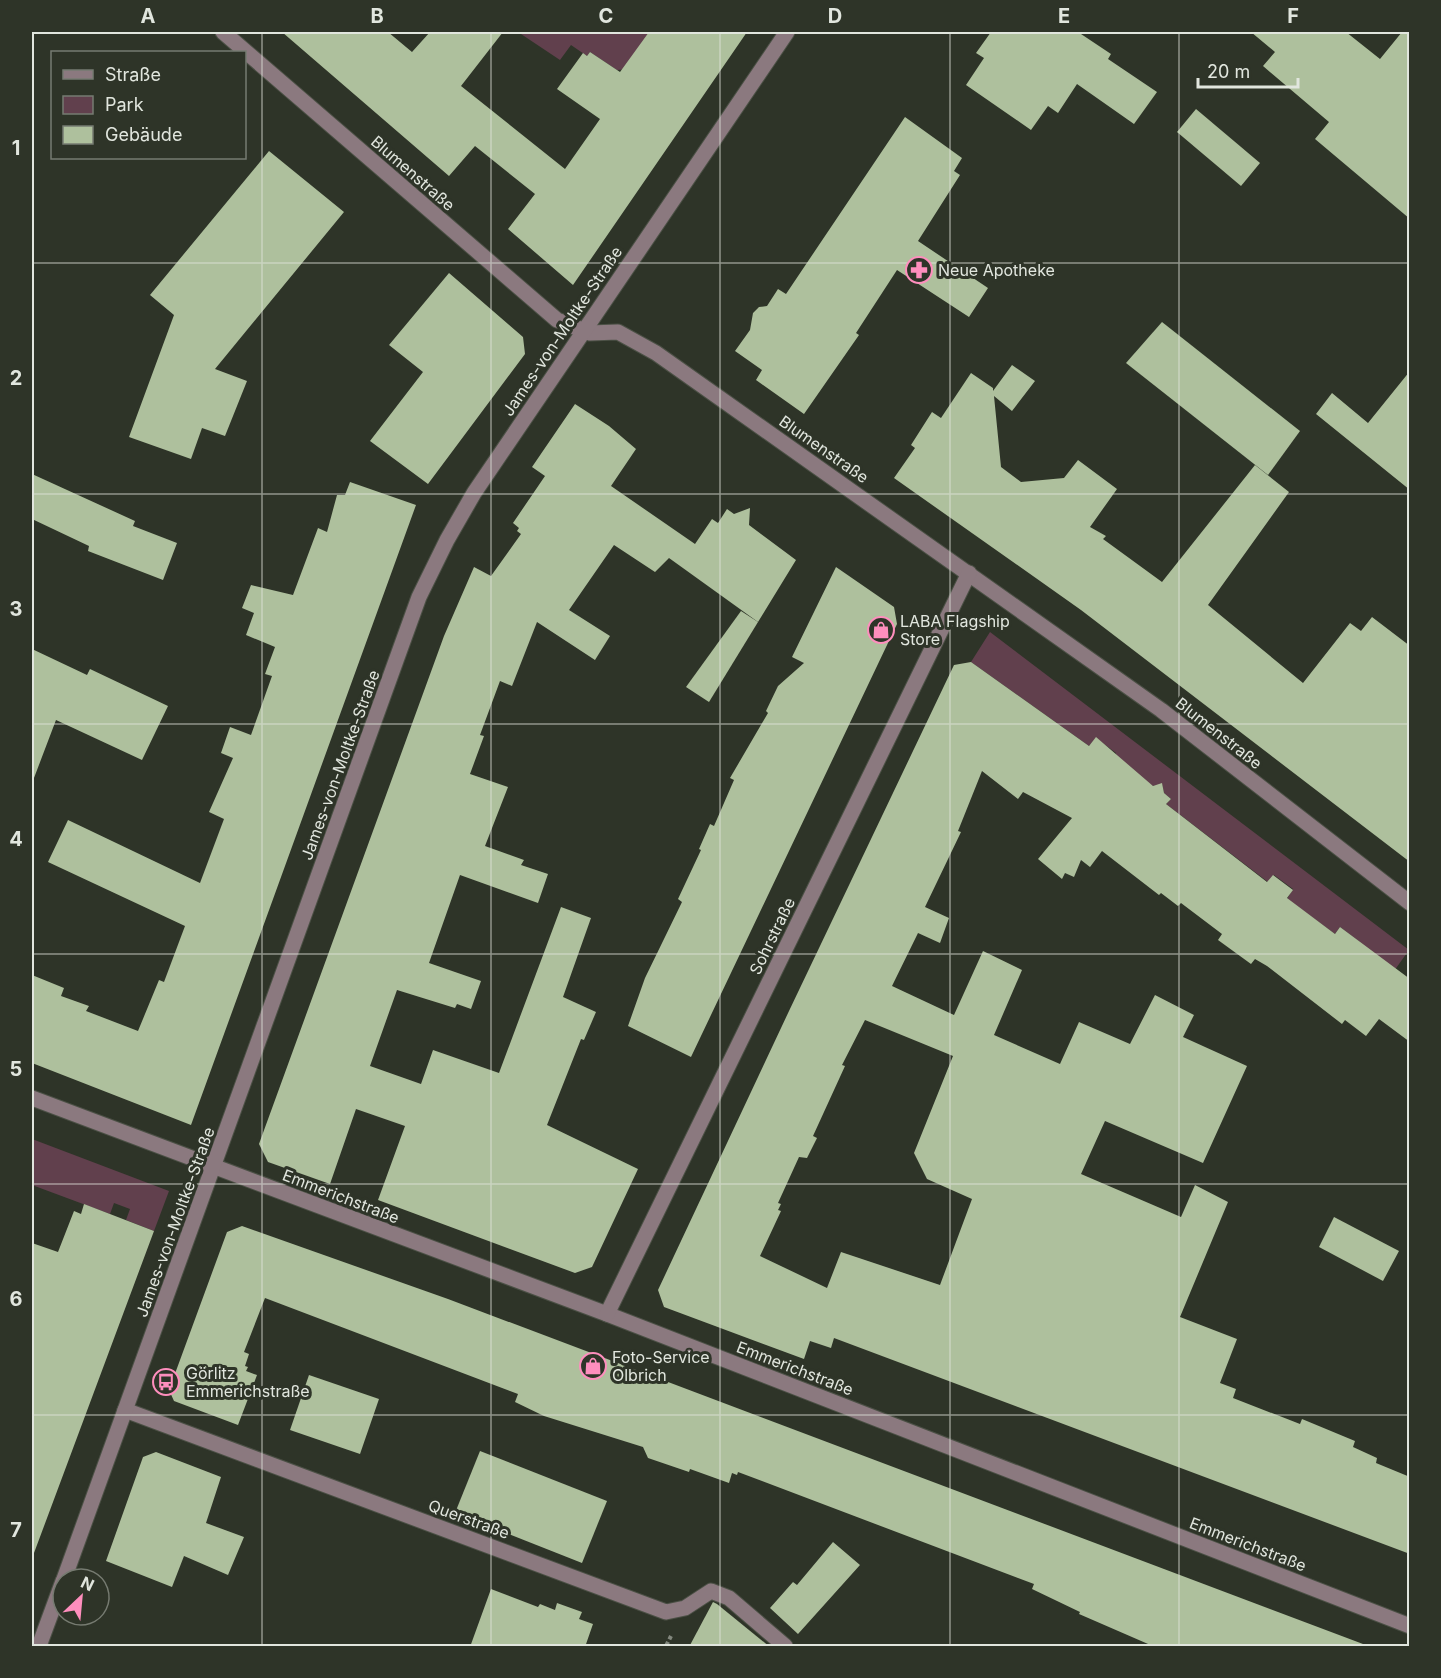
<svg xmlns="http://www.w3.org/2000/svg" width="1441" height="1678" viewBox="0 0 1441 1678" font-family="Inter,sans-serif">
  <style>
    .green { fill: #61404d }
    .building { fill: #aec09d; fill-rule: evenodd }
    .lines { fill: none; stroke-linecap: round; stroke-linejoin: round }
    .minor-casing { stroke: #4b5045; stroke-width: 17 }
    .path { stroke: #82877d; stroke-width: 4; stroke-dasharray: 4.5 3; stroke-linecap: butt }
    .minor { stroke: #8b797f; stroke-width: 15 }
    .grid { fill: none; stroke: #e1e6de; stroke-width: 1.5; stroke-opacity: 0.55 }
    .labels { text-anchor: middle; stroke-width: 6; stroke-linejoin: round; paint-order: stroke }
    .street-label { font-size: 16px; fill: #e1e6de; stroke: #2e3428 }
    .poi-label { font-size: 16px; fill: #e1e6de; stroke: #2e3428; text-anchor: start }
    .neatline { fill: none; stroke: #e1e6de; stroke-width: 2 }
    .grid-label { font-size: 20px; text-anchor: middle; font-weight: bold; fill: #e1e6de }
  </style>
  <rect width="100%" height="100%" fill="#2e3428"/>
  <g class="green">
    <polygon points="518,32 657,32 631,69 617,70 590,52 587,56 571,45 560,60"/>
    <polygon points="990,632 1409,950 1389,978 1361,943 1340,927 1335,934 1287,899 1293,889 1274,875 1268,882 1166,804 1171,799 1164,793 1162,784 1153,786 1110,762 1116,753 1096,738 1089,746 971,662"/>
    <polygon points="32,1139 169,1191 154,1231 126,1220 130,1209 114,1203 110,1214 32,1185"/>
  </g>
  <g class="building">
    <polygon points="282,32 388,32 412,52 430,32 503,32 461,86 565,169 600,119 557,89 583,53 587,56 590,52 620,72 649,32 747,32 573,285 508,229 535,194 475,146 449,176"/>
    <polygon points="991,32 1078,32 1111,54 1108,59 1157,92 1134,124 1077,84 1058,113 1048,106 1031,130 966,85 984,58 976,53"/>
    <polygon points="1251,32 1346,32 1380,59 1402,32 1410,32 1410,219 1315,139 1329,122 1263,66 1275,52"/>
    <polygon points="1196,109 1260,163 1241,186 1177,132"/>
    <polygon points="905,117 962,158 954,171 960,175 918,241 988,288 969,317 897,270 856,333 859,335 804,414 756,380 762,370 735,351 750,330 753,313 759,307 767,306 778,289 786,294"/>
    <polygon points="269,151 344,212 215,369 247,381 225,436 202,428 191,459 129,437 174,315 150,295"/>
    <polygon points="449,273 523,337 525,354 428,484 370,441 423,372 389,345"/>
    <polygon points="1162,322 1300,431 1268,475 1126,363"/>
    <polygon points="1012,365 1035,381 1012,411 994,396 1001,467 1021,482 1064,478 1078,460 1117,489 1090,527 1106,536 1103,539 1162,582 1255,465 1289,492 1208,605 1303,683 1350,623 1361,631 1372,617 1410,646 1410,862 1081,610 894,478 915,448 911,445 932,412 941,418 971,373 993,388 993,391"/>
    <polygon points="1410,371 1410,490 1316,414 1332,393 1368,423"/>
    <polygon points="575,404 609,426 636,449 611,486 695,544 712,519 718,523 727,509 734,514 750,508 749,525 796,560 758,622 669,558 655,572 614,545 569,610 610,636 595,660 537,622 512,686 500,681 480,735 484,736 470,774 508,787 485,846 524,860 521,865 548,874 538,903 460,875 429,963 481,981 471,1009 457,1004 455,1008 397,990 370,1066 421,1084 433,1050 499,1073 561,907 591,918 563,997 596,1012 584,1040 581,1039 547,1125 638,1169 592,1267 575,1273 378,1200 405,1126 356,1109 330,1184 268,1162 259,1144 444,636 474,567 491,576 521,534 517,531 519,528 513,523 545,476 532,467"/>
    <polygon points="32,474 135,521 133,526 177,543 163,580 88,551 89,546 32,519"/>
    <polygon points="350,482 416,505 191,1125 32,1063 32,975 64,988 61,996 89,1006 86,1011 138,1031 159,980 164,982 185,926 48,862 68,820 200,883 224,819 209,812 233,758 221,753 230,727 251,735 272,676 265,674 275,647 246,635 254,613 242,608 251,585 293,595 318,528 327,532 337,495 345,495"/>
    <polygon points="836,567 894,607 897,624 691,1057 628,1026 645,978 682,902 678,899 701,850 699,849 710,824 714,826 734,780 730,778 768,713 766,711 778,686 804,663 792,657"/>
    <polygon points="741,611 758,622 709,702 686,687"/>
    <polygon points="32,649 87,675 90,669 168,706 142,760 56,720 34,778 32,778"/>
    <path d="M 971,662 L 1089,746 L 1096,737 L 1153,786 L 1162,783 L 1164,793 L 1171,799 L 1166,804 L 1267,882 L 1273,875 L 1293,890 L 1287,898 L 1335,934 L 1340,927 L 1410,979 L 1410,1042 L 1379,1019 L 1366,1036 L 1345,1020 L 1342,1024 L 1267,966 L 1255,959 L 1251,964 L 1218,940 L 1222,934 L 1181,903 L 1178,906 L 1161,893 L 1159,895 L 1102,851 L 1090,867 L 1081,860 L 1074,877 L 1065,873 L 1062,879 L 1038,859 L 1072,818 L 1023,792 L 1018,799 L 982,771 L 958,831 L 961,832 L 925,907 L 949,918 L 940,943 L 918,933 L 892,986 L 954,1015 L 983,951 L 1022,970 L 994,1035 L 1060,1064 L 1079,1022 L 1130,1044 L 1155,995 L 1194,1015 L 1183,1037 L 1247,1066 L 1203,1163 L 1105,1121 L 1081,1174 L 1181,1217 L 1195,1185 L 1228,1202 L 1180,1317 L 1237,1339 L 1220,1383 L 1236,1389 L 1233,1398 L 1300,1424 L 1302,1419 L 1355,1441 L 1353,1447 L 1377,1458 L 1376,1463 L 1410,1477 L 1410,1554 L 834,1338 L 831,1348 L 810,1341 L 804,1359 L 664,1307 L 658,1290 L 789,1011 L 954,665 ZM 865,1020 L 953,1056 L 914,1153 L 927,1179 L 972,1199 L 940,1285 L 841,1252 L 827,1288 L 760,1256 L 781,1211 L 778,1210 L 781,1204 L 778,1203 L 799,1157 L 807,1158 L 817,1138 L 813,1136 L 845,1066 L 842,1065 Z"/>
    <polygon points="84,1204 154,1231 34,1553 32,1552 32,1243 58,1252 74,1211 81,1214"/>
    <polygon points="1334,1217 1399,1251 1383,1281 1319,1247"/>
    <polygon points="242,1226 448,1299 1363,1644 1362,1647 1155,1647 1079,1614 1080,1612 1032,1589 1034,1584 738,1472 737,1475 732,1473 729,1483 690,1469 689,1472 648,1458 643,1447 544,1416 515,1402 518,1394 265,1298 244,1352 249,1354 245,1366 248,1367 246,1371 257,1375 238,1425 174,1401 169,1390 227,1232"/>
    <polygon points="309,1375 379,1399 360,1454 290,1430"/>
    <polygon points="480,1451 607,1501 582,1563 455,1513"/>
    <polygon points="156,1452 221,1477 206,1523 244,1537 228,1575 184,1556 172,1587 106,1561 143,1457"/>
    <polygon points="833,1542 860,1565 798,1634 770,1608 793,1582 797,1585"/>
    <polygon points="491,1589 538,1607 540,1604 555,1610 557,1603 582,1612 579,1619 593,1624 585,1647 470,1647"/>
    <polygon points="713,1602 717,1604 770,1647 689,1647"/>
  </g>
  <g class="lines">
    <defs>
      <g id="minor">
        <polyline points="223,32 557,320 590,333 618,332 656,353 1161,710 1410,903"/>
        <polyline points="32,1098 607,1314 1410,1626"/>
        <polyline points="607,1314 969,573"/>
        <polyline points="125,1410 666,1612 685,1608 711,1591 729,1598 785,1646"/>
        <polyline points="64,1579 419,597 447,540 474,493 787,32"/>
        <polyline points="39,1646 63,1581"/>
      </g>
    </defs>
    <use href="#minor" class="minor-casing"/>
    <polyline class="path" points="666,1646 671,1636"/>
    <use href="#minor" class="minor"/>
  </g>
  <path class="grid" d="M 262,32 L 262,1646M 491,32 L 491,1646M 720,32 L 720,1646M 950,32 L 950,1646M 1179,32 L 1179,1646M 32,263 L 1410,263M 32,494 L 1410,494M 32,724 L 1410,724M 32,954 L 1410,954M 32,1184 L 1410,1184M 32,1415 L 1410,1415"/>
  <defs>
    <symbol id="pharmacy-ring" viewBox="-11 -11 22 22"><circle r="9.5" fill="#2e3428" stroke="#fe8ebd" stroke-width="1.5"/><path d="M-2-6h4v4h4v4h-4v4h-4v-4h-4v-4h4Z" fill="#fe8ebd"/></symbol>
    <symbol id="shop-ring" viewBox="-11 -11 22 22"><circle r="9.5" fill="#2e3428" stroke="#fe8ebd" stroke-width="1.5"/><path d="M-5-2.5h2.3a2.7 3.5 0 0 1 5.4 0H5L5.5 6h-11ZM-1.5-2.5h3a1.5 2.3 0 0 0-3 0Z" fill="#fe8ebd"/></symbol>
    <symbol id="bus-ring" viewBox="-11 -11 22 22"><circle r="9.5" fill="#2e3428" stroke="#fe8ebd" stroke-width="1.5"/><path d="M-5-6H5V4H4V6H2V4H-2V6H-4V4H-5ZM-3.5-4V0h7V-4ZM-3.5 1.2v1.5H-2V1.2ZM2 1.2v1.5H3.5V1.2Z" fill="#fe8ebd"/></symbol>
  </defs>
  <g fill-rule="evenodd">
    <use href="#pharmacy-ring" x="904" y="255" width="30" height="30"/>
    <use href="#shop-ring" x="866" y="615" width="30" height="30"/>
    <use href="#shop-ring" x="578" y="1351" width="30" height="30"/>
    <use href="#bus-ring" x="151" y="1367" width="30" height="30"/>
  </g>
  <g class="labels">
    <g class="street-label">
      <text transform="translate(413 173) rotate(41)" y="6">Blumenstraße</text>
      <text transform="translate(562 331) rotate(-56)" y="6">James-von-Moltke-Straße</text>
      <text transform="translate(824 449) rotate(35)" y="6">Blumenstraße</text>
      <text transform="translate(1219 733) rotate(38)" y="6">Blumenstraße</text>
      <text transform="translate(340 765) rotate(-70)" y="6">James-von-Moltke-Straße</text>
      <text transform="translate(772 936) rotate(-64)" y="6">Sohrstraße</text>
      <text transform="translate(341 1196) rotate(21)" y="6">Emmerichstraße</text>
      <text transform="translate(175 1222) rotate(-70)" y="6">James-von-Moltke-Straße</text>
      <text transform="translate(795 1368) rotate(21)" y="6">Emmerichstraße</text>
      <text transform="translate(469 1519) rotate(20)" y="6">Querstraße</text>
      <text transform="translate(1248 1544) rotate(21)" y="6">Emmerichstraße</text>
    </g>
    <g class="poi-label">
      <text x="938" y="276">Neue Apotheke</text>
      <text x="900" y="627">LABA Flagship<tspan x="900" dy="18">Store</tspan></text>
      <text x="612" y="1363">Foto-Service<tspan x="612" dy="18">Olbrich</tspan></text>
      <text x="186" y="1379">Görlitz<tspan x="186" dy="18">Emmerichstraße</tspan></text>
    </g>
  </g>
  <rect width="1441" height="1678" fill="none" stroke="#2e3428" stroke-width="66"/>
  <rect x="51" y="51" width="195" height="108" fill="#2e3428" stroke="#767b71" stroke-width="1.5"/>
  <rect x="63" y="70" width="30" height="9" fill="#8b797f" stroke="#767b71" stroke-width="1.5"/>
  <text x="105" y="81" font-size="18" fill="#e1e6de">Straße</text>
  <rect x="63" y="96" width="30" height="18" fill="#61404d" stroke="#767b71" stroke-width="1.5"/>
  <text x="105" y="111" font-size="18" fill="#e1e6de">Park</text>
  <rect x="63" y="126" width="30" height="18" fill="#aec09d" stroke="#767b71" stroke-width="1.5"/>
  <text x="105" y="141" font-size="18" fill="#e1e6de">Gebäude</text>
  <g transform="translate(81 1597) rotate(26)"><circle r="28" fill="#2e3428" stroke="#767b71" stroke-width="1.5"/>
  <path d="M0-4.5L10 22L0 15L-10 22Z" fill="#fe8ebd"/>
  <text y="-9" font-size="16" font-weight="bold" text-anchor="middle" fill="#e1e6de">N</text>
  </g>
  <path d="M1198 78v9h100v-9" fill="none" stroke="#e1e6de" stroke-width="3"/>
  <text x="1207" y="78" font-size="18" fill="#e1e6de" stroke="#2e3428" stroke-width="4.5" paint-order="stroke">20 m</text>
  <rect x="33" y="33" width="1375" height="1612" class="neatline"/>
  <g class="grid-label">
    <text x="148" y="23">A</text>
    <text x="377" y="23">B</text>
    <text x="606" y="23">C</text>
    <text x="835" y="23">D</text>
    <text x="1064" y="23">E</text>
    <text x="1293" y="23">F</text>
    <text x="16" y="155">1</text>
    <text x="16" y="385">2</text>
    <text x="16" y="616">3</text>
    <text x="16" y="846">4</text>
    <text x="16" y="1076">5</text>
    <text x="16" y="1306">6</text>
    <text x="16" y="1537">7</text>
  </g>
</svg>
